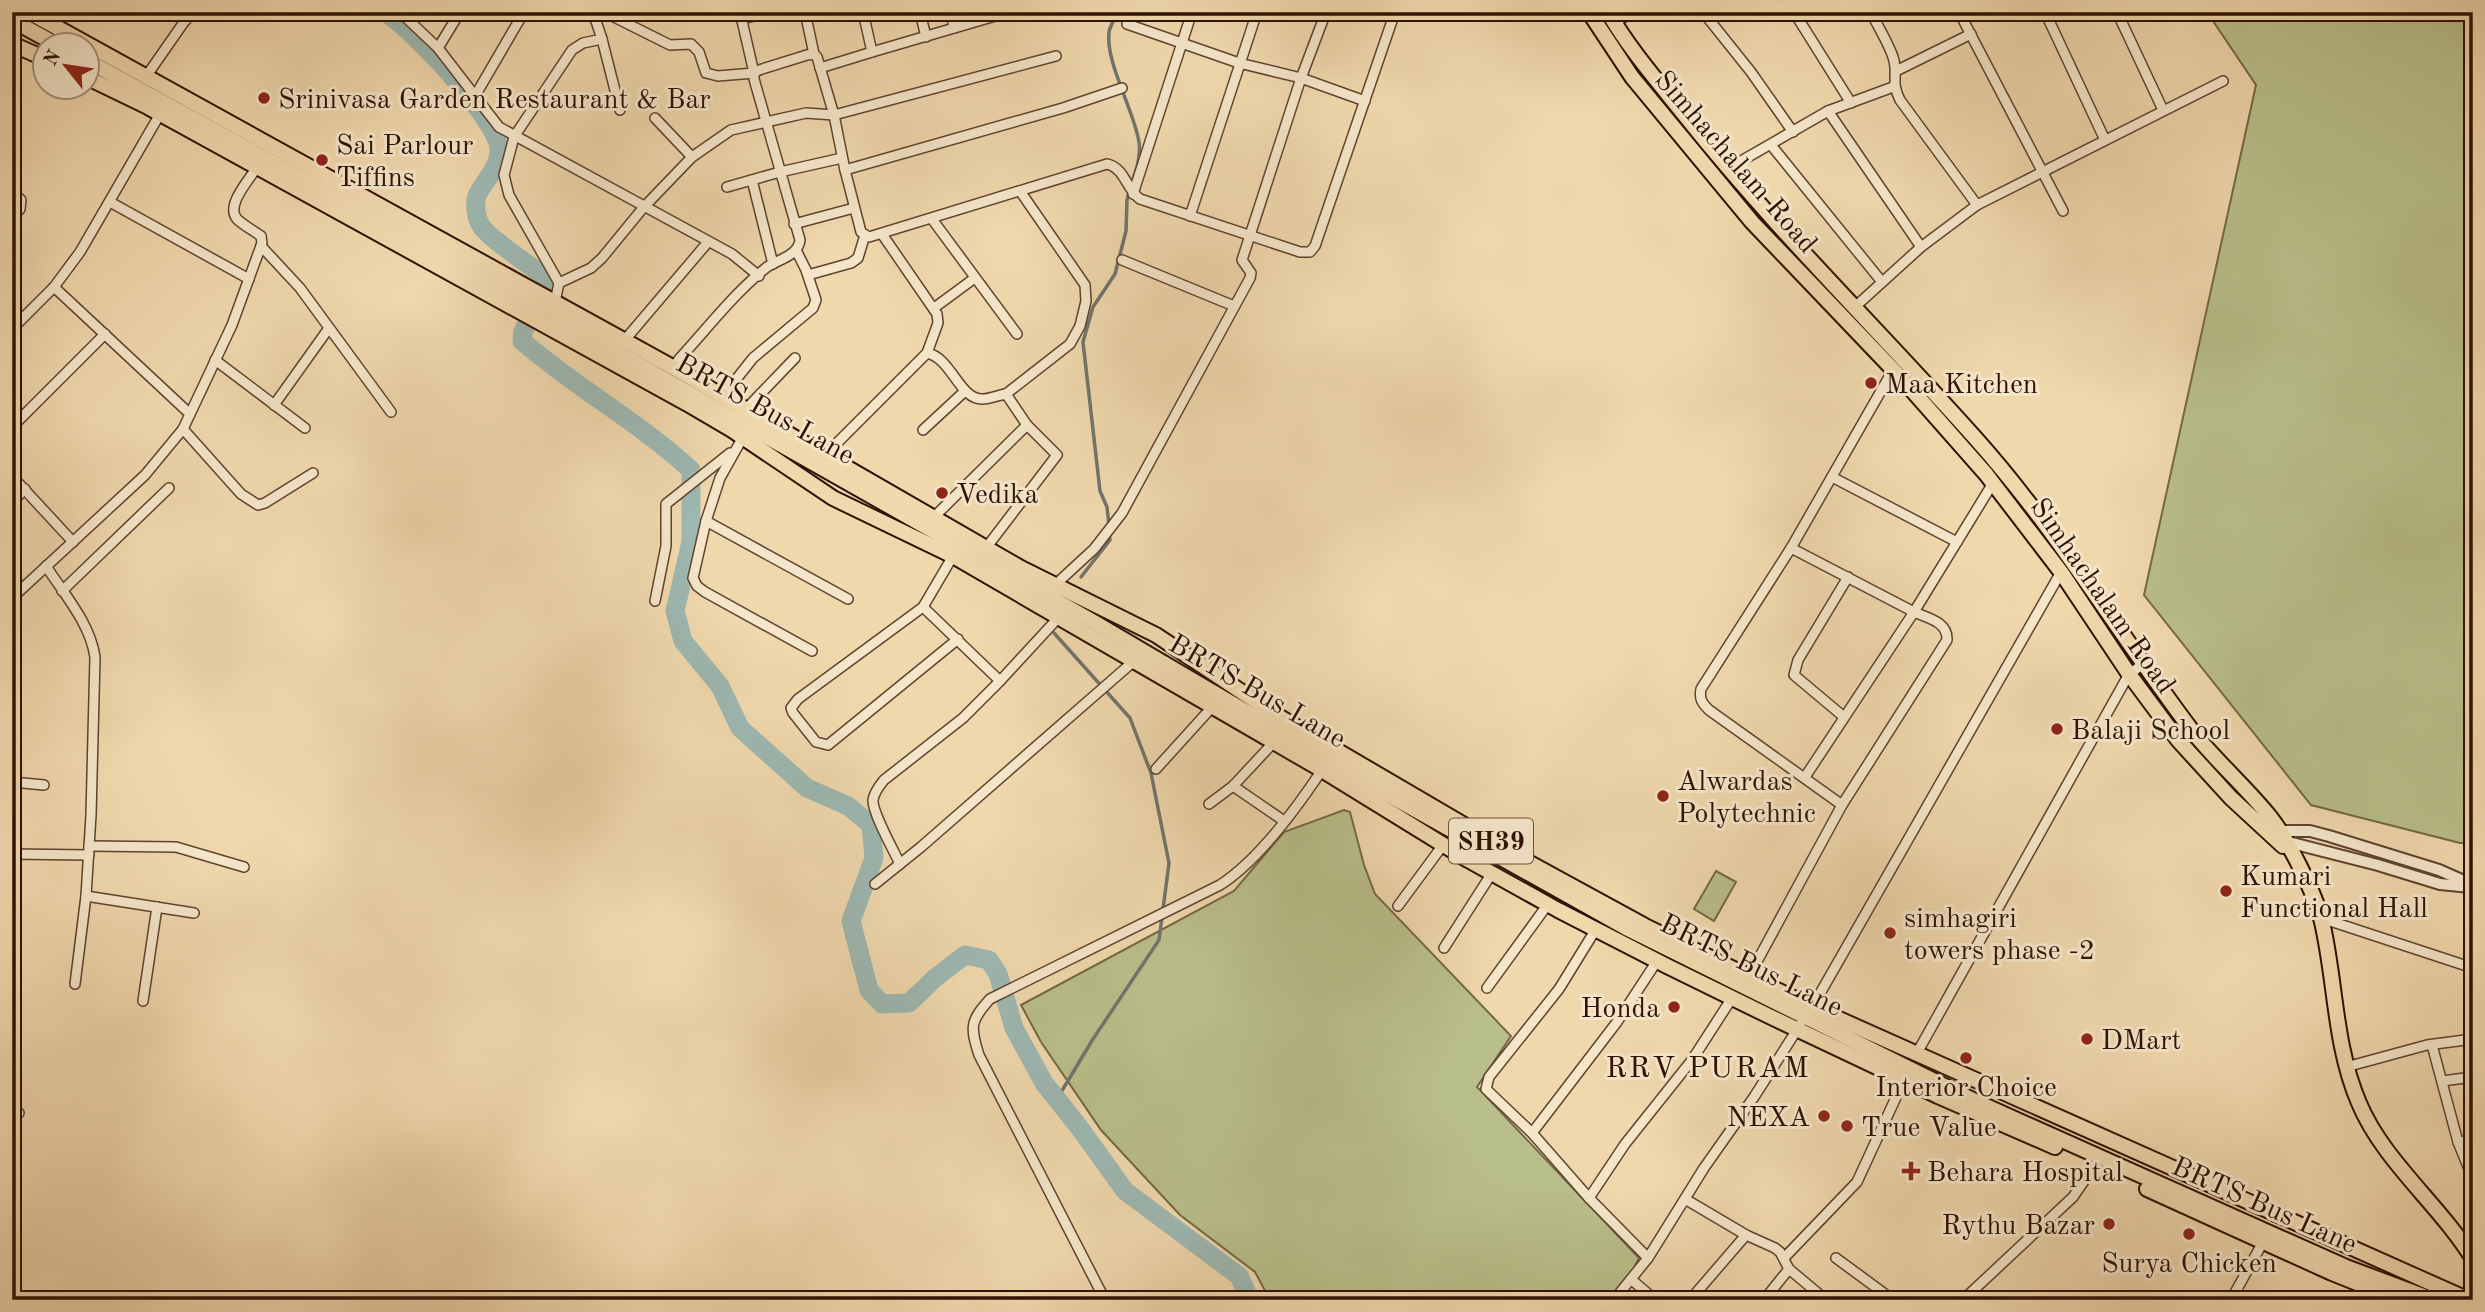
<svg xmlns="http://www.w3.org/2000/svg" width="2485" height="1312" viewBox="0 0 2485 1312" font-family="'Old Standard TT',serif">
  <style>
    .green { fill: #b9bf8a; stroke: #746846; stroke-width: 2 }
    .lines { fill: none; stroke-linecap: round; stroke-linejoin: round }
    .stream { stroke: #71756c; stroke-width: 3.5 }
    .river { stroke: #9db8b2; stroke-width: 19 }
    .minor-casing { stroke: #5e432e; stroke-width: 12 }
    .tertiary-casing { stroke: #5e432e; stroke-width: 14 }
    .primary-casing { stroke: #2e1103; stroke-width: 18 }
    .minor { stroke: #f5e6ca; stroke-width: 9 }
    .tertiary { stroke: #f5e6ca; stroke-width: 10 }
    .primary { stroke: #f0d8ad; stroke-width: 14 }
    .poi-dot { fill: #8f2418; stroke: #f5e6ca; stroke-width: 2.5 }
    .labels { text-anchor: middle; stroke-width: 6; stroke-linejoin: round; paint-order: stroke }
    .shield { fill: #f5e6ca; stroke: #6a513f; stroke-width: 2 }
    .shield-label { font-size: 26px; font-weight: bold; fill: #2e1103 }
    .poi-label { font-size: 28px; fill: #2e1103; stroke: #f5e6ca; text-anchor: start }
    .street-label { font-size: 28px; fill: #2e1103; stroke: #f5e6ca }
    .neighbourhood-label { font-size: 30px; letter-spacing: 2px; fill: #2e1103; stroke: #f5e6ca }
  </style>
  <rect width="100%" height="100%" fill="#f0d8ad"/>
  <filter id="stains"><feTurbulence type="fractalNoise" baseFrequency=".00286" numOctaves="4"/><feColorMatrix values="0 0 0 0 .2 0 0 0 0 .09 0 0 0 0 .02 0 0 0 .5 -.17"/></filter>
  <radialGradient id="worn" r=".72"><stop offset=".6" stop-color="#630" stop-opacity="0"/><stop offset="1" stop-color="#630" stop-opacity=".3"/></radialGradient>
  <g class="green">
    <polygon points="2207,12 2473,12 2473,843 2460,843 2311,805 2144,595 2256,85"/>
    <polygon points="1344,810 1350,812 1364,865 1375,894 1511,1036 1477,1087 1639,1258 1618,1300 1270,1300 1255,1272 1180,1215 1101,1130 1041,1042 1021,1005 1234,891 1284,832"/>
    <polygon points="1716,871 1736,882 1714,921 1694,909"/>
  </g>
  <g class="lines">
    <g class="stream">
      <path d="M 1118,12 C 1115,18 1110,26 1109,32 C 1105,62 1134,110 1139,142 C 1141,157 1136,171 1131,185"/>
      <polyline points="1109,525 1107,507 1100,491 1083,342 1093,307 1115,274 1126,231 1127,200 1129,192"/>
      <polyline points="1081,577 1110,540 1109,533"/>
      <polyline points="1054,633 1130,718 1151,773 1169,863 1159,940 1093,1039 1057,1099"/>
    </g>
    <path class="river" d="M 384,12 C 411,27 497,119 499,149 C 500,166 486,179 479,192 C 473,201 476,219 482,227 C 488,237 534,269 545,276 L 551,285 L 523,331 L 522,341 C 576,388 639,422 691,470 L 691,542 L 675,611 L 683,641 L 720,686 L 740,728 L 807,788 L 848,806 L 871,825 L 874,858 L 851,921 L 869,990 L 882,1004 L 909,1003 L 935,978 L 965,955 L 989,960 L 998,974 L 1014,1028 L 1044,1083 L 1079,1127 L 1125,1191 L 1239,1276 L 1250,1300"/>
    <defs>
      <g id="minor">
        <polyline points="172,12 186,20"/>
        <polyline points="400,12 438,48 499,127 732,254 759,276"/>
        <polyline points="604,12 670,45 691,44 699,52 706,73 718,76 754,73 740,12"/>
        <polyline points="805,12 814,54"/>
        <polyline points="863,12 872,52 1009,12"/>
        <polyline points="920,12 926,37"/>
        <polyline points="951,12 954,28"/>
        <polyline points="1703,12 1751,72 1793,132"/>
        <polyline points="1794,12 1851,103"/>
        <path d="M 1871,12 C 1878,27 1888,42 1893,57 C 1899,76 1890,80 1900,100 L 1977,205"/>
        <polyline points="1959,12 2063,211"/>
        <polyline points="2045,12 2105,140"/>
        <polyline points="2117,12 2163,110"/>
        <polyline points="741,19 772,12"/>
        <polyline points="1614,22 1635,12"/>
        <polyline points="1127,24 1239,63 1301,78 1365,101"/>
        <polyline points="602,39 620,110"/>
        <polyline points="438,48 460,12"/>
        <polyline points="820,68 872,52"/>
        <polyline points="1896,71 1971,34"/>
        <polyline points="145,78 191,12"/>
        <polyline points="475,96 524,12"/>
        <polyline points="1828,111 1893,87"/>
        <polyline points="655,118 692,157"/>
        <polyline points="1771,145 1882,282"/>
        <polyline points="1729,168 1828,111 1921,247"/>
        <polyline points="845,170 1063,108 1122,88"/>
        <polyline points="752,180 773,264"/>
        <polyline points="727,187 780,172 842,158"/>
        <polyline points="12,191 21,200 20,209 12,218"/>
        <polyline points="1133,194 1192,12"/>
        <polyline points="110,202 249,279"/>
        <polyline points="1190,216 1257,12"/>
        <polyline points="932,219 1017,334"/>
        <polyline points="794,224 854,208"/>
        <polyline points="882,234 937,314 938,323 927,353"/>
        <polyline points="261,246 300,288 391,412"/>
        <polyline points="1122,260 1234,306"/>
        <polyline points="808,275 851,263 858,258 865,235"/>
        <polyline points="559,283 591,268 602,258 643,208 692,157 731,130 806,113 834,115 1056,56"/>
        <polyline points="54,287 190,414"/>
        <polyline points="555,302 559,283 509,195 504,175 514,137 572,50 583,43 602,39 593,12"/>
        <polyline points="1856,306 1921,247 1977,205 2223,81"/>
        <polyline points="934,308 972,280"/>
        <polyline points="12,329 54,287 80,252 160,114"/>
        <polyline points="624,341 708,242"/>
        <polyline points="215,360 305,428"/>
        <path d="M 674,368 L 679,359 C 706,330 736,291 767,267 C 779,259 798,256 800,240 L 754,79 L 754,73 L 759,70 L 807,55 L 814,54 L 817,57 L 834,115 L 845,170 L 861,232 L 869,237 L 1107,164 C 1125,168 1126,189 1140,199 L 1300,252 L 1310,252 L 1315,246 L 1395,12"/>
        <polyline points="1006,394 1070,344 1080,326 1086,301 1085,285 1020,191"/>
        <polyline points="723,396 753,358 813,308 816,300 806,270 796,250"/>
        <polyline points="274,405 329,328"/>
        <polyline points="746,409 795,358"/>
        <polyline points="12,427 105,334"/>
        <polyline points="183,429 241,494 258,505 265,503 313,473"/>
        <polyline points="923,430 965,391"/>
        <polyline points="743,437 720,478 706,521 693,578 697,586 705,592 812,651"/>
        <path d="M 825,455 L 927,353 C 952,358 959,400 983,399 C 990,399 999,395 1006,394 L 1027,425 L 1057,455 L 986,548"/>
        <polyline points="12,476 73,542"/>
        <polyline points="1832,477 1957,542"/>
        <polyline points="12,502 25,489"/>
        <polyline points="934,517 1027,425"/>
        <polyline points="706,521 848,599"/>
        <polyline points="1791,548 1893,370"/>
        <polyline points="953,556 923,607 798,699 791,708 793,713 816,742 828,745 958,639"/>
        <path d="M 46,566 C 64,594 90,623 95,657 L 91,815 L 86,896 L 194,913"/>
        <polyline points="1055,585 1094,549 1122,513 1250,278 1251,273 1242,260 1301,78 1326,12"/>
        <polyline points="62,591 169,488"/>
        <path d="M 12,598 L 145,475 L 183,429 L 232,325 L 262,243 L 261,236 C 254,231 243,225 237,219 C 225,205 250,179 257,167"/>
        <polyline points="655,601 666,546 666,504 730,453"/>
        <polyline points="923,607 1000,681"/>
        <polyline points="1844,717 1794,675 1798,660 1848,577"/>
        <polyline points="1156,769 1213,706"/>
        <path d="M 1805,777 L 1914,612 L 1791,548 L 1701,689 C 1699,699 1702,703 1709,710 L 1842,805"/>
        <polyline points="12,782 44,785"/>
        <polyline points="1233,786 1284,821"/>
        <polyline points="1209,804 1233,786 1274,742"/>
        <polyline points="89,846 176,847 244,867"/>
        <polyline points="12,854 89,855"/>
        <path d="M 900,864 C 894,851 872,812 873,800 C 874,792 880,785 884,780 L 963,718 L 1000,681 L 1059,617"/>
        <polyline points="875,884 921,847 1134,661"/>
        <polyline points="1398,906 1443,845"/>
        <polyline points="2321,918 2473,968"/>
        <polyline points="1596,929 1559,989 1489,1077 1486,1089 1532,1133 1589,1198 1648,1258"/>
        <polyline points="1444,948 1492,873"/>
        <path d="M 1748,978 L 1842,805 L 1947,640 C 1948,622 1928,618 1914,612 L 1993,483"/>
        <polyline points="75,984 86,896"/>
        <polyline points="1487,988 1548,904"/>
        <polyline points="143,1001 157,907"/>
        <polyline points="1810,1011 2061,572"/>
        <polyline points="2432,1045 2458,1142 2473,1179"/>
        <polyline points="1917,1053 2129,674 2145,663"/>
        <polyline points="2346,1067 2427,1045 2473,1039"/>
        <polyline points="2442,1081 2473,1077"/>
        <polyline points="12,1112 19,1113"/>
        <polyline points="1532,1133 1617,1022 1657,961"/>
        <polyline points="2458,1142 2473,1140"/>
        <polyline points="1589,1198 1625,1144 1692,1060 1732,998"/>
        <polyline points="1685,1199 1746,1235 1775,1248 1780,1252 1789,1269 1826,1300"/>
        <polyline points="1784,1258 1857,1182 1904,1080"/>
        <polyline points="1836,1258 1893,1300"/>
        <polyline points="1632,1280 1655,1300"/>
        <path d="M 1105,1300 L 979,1055 C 970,1027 970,1021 990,999 L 1220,885 C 1259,860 1296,809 1322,770"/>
        <polyline points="1614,1300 1648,1258 1704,1168 1754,1097 1800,1025"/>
        <polyline points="1690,1300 1746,1235"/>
        <polyline points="1764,1300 1789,1269"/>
        <polyline points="1963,1300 2073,1197 2095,1165"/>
        <polyline points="2231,1300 2263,1242"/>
      </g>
      <g id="tertiary">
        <polyline points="2279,831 2310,831 2329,836 2439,870 2473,885"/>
        <polyline points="2284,841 2378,865 2440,884 2470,887"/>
      </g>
      <g id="primary">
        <polyline points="29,12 674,368 1021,568 1156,635 1278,716 1524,860 1645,926 1812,1007 2469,1300"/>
        <polyline points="1589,12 1632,77 1752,222 1904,381 1986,474 2061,572 2129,674 2178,740 2231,798 2283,846"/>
        <path d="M 1608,12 C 1630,50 1660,84 1687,118 C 1777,231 1881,332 1977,440 C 2058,531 2120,636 2193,732 C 2217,762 2247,788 2271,818 C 2288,840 2316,895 2322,922 C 2336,982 2334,1045 2359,1103 C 2383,1161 2440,1205 2473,1259"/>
        <polyline points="12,20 59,46"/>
        <polyline points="12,44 46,59"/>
        <polyline points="88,61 546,312 1094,622 1369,784 1626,928 1979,1103 2346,1267 2434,1300"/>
        <polyline points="88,78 148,107 686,403 732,430 833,498 953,556 1322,770 1468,860 1558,910 1667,966 1769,1016 1938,1096 2055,1147"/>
        <polyline points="2147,1189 2332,1273 2399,1300"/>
      </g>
    </defs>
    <use href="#minor" class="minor-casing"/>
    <use href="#tertiary" class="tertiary-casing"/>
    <use href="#primary" class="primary-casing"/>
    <use href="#minor" class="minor"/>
    <use href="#tertiary" class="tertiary"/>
    <use href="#primary" class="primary"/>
  </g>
  <g class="poi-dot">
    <circle cx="264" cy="98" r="7"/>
    <circle cx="322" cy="160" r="7"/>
    <circle cx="1871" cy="383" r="7"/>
    <circle cx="942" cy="493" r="7"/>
    <circle cx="2057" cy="729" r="7"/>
    <circle cx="1663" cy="796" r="7"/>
    <circle cx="2226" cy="891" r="7"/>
    <circle cx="1890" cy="933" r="7"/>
    <circle cx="1674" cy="1007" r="7"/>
    <circle cx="2087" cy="1039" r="7"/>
    <circle cx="1966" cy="1058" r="7"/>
    <circle cx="1824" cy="1116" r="7"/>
    <circle cx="1847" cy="1126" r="7"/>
    <path d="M1907.5 1160.5h7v7h7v7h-7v7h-7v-7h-7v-7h7z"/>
    <circle cx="2109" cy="1224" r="7"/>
    <circle cx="2189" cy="1234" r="7"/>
  </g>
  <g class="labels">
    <rect class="shield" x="1449" y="818.5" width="84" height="45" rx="5"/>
    <g class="shield-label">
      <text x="1491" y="850">SH39</text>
    </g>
    <g class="poi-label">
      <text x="278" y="108">Srinivasa Garden Restaurant &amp; Bar</text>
      <text x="336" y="154">Sai Parlour<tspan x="336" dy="32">Tiffins</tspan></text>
      <text x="1885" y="393">Maa Kitchen</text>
      <text x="956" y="503">Vedika</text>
      <text x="2071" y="739">Balaji School</text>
      <text x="1677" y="790">Alwardas<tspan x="1677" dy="32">Polytechnic</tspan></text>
      <text x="2240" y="885">Kumari<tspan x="2240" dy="32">Functional Hall</tspan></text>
      <text x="1904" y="927">simhagiri<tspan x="1904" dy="32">towers phase -2</tspan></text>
      <text x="1660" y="1017" text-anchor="end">Honda</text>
      <text x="2101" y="1049">DMart</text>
      <text x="1966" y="1096" text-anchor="middle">Interior Choice</text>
      <text x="1810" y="1126" text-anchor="end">NEXA</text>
      <text x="1861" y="1136">True Value</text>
      <text x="1927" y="1181">Behara Hospital</text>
      <text x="2095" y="1234" text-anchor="end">Rythu Bazar</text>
      <text x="2189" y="1272" text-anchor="middle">Surya Chicken</text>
    </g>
    <g class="street-label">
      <text transform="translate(1737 161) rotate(49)" y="10">Simhachalam Road</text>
      <text transform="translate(766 408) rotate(29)" y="10">BRTS Bus Lane</text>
      <text transform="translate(2104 595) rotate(55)" y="10">Simhachalam Road</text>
      <text transform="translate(1258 690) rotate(30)" y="10">BRTS Bus Lane</text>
      <text transform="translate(1752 964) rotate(26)" y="10">BRTS Bus Lane</text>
      <text transform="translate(2265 1204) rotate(24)" y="10">BRTS Bus Lane</text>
    </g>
    <g class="neighbourhood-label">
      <text x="1708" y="1077">RRV PURAM</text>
    </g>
  </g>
  <rect width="2485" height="1312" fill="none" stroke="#f0d8ad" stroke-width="42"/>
  <rect x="14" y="14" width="2457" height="1284" fill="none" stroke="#2e1103" stroke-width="3.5"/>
  <rect x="21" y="21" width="2443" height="1270" fill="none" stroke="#2e1103" stroke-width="2"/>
  <g transform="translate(66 66) rotate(300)"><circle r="33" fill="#f5e6ca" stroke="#a5917a" stroke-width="2"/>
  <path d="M0-5L12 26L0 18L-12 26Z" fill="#8f2418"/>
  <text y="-10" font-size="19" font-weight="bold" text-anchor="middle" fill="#2e1103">N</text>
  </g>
  <rect width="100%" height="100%" filter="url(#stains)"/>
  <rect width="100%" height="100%" fill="url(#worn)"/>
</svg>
